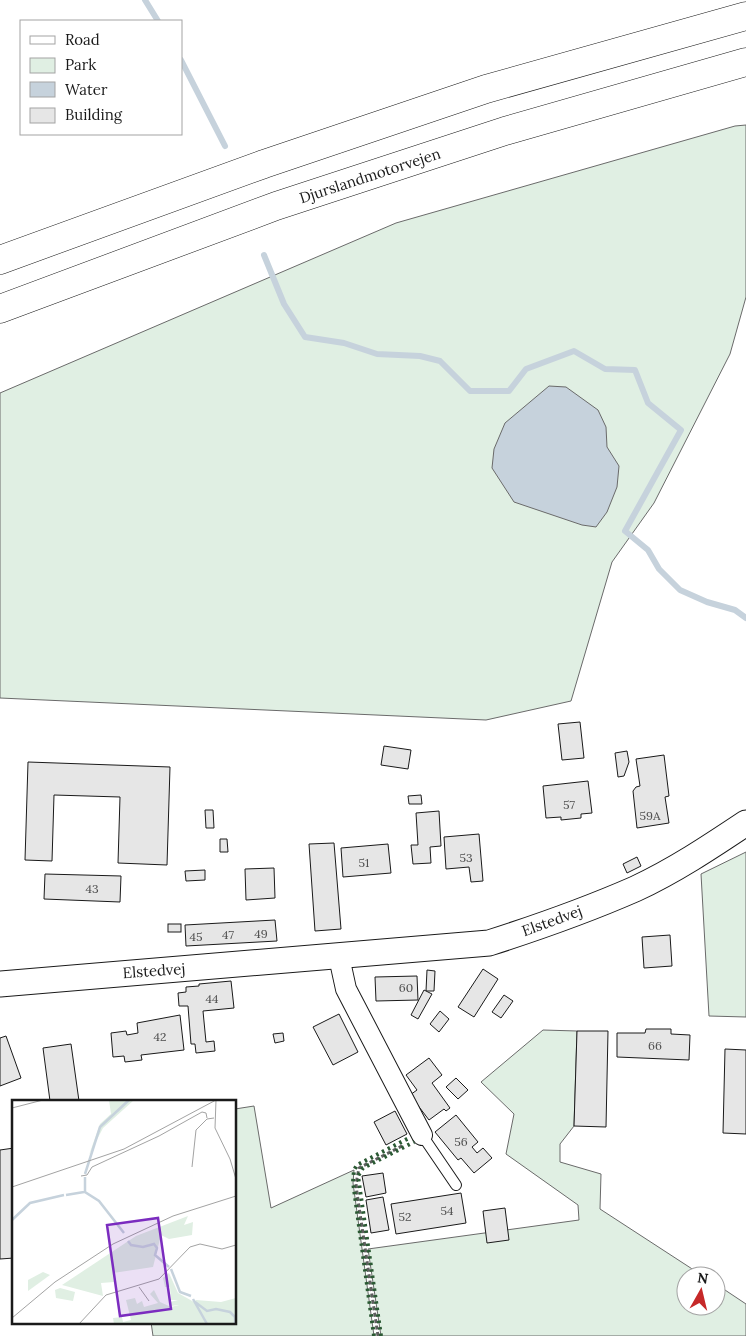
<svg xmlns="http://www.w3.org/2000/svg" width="746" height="1336" viewBox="0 0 746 1336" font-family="Lora,serif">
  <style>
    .green { fill: #e0efe3; stroke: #6a6a6a }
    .water { fill: #c6d2dc; stroke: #6a6a6a }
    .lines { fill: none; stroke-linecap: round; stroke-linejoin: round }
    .stream { stroke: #c6d2dc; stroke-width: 6 }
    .building { fill: #e6e6e6; stroke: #1a1a1a }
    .service-casing { stroke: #1a1a1a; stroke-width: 12 }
    .minor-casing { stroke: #1a1a1a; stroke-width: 22 }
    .tertiary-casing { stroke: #1a1a1a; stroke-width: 27 }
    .motorway-casing { stroke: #1a1a1a; stroke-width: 29 }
    .path { stroke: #5f5f5f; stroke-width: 3; stroke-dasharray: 4 2.5; stroke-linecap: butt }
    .service { stroke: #fff; stroke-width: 10 }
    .minor { stroke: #fff; stroke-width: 20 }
    .tertiary { stroke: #fff; stroke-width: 25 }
    .motorway { stroke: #fff; stroke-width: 28 }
    .hedge { stroke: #2b5a34; stroke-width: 4; stroke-dasharray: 2.5 4; stroke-linecap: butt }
    .labels { text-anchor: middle; stroke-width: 4; stroke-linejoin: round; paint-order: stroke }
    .number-label { font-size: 12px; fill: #4d4d4d }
    .street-label { font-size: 15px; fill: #1a1a1a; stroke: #fff }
    .inset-river { fill: none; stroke: #c6d2dc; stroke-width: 2.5 }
    .inset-road { fill: none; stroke: #a3a3a3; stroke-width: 1 }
    .view { fill: #7b2cbf; fill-opacity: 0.15; stroke: #7b2cbf; stroke-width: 2.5 }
    .inset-edge { fill: none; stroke: #1a1a1a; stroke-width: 2.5 }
  </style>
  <rect width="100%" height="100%" fill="#fff"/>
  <g class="green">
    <polygon points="746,125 746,297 730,354 654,503 612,562 571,701 486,720 0,698 0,393 396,223 735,126"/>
    <polygon points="746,852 746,1017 709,1016 701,874"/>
    <polygon points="543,1030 577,1031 574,1126 560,1144 560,1162 601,1174 600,1209 703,1276 686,1276 686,1306 716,1306 716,1284 746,1304 746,1336 381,1336 368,1249 579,1220 578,1205 506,1154 514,1114 481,1082"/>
    <polygon points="254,1106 271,1208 354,1170 353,1183 374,1336 153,1336 151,1322 235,1322 235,1109"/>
  </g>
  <polygon class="water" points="549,386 566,387 598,410 606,427 607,447 619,466 617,487 607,512 596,527 582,525 514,502 492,468 494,449 505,423"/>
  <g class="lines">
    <g class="stream">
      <polyline points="145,0 158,21"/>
      <polyline points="181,60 225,146"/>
      <polyline points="264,255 284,304 305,337 344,343 377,354 420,356 440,361 470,391 509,391 526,369 574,351 605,369 635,370 648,403 681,430 625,531 648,550 659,569 680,590 707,602 735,610 746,618"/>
    </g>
  </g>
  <g class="building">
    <polygon points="580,722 584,758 562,760 558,724"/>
    <polygon points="384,746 411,750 408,769 381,765"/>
    <polygon points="627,751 629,762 624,776 618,777 615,753"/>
    <polygon points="664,755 669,796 665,797 669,823 637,828 633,791 636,787 640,786 636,759"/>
    <polygon points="28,762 170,767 167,865 118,863 120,797 54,795 52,861 25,860"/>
    <polygon points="588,781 592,813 581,814 581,818 561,820 561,817 546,818 543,786"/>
    <polygon points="421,795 422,804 409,804 408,796"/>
    <polygon points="205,810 213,810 214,828 206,828"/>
    <polygon points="439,811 441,846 430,847 431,863 413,864 411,845 418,845 416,813"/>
    <polygon points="479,834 483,881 471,882 469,867 446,869 444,837"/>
    <polygon points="220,839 227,839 228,852 220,852"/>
    <polygon points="334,843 341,929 315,931 309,844"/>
    <polygon points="388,844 391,873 343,877 341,848"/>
    <polygon points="637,857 641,866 627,873 623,864"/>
    <polygon points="274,868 275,898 246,900 245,869"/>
    <polygon points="205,870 205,880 186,881 185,871"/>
    <polygon points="45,874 121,876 120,902 44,899"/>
    <polygon points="275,920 277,941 186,946 185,925"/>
    <rect x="168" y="924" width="13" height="8"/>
    <polygon points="670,935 672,966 644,968 642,937"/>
    <polygon points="483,969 498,979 474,1017 458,1007"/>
    <polygon points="427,970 435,971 434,991 426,991"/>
    <polygon points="417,976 418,1000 376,1001 375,977"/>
    <polygon points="231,981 234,1008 203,1011 206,1042 214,1041 215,1051 196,1053 195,1044 191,1044 188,1006 179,1006 178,993 186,992 186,987 199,986 199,984"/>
    <polygon points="424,990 432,994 418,1019 411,1015"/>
    <polygon points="504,995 513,1001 501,1018 492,1012"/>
    <polygon points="440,1011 449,1019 439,1032 430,1024"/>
    <polygon points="339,1014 358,1052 333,1065 313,1027"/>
    <polygon points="180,1015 184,1050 141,1055 142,1060 125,1062 124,1056 113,1057 111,1033 126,1031 127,1035 138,1033 137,1023"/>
    <polygon points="646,1029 671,1029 671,1034 690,1035 689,1060 617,1057 617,1033 645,1033"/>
    <polygon points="577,1031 608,1031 606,1127 574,1126"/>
    <polygon points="283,1033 284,1041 275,1043 273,1034"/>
    <polygon points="6,1036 21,1078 0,1086 0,1038"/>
    <polygon points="71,1044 79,1101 50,1101 43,1048"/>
    <polygon points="725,1049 746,1050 746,1134 723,1133"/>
    <polygon points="429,1058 442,1075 432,1083 450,1108 446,1111 444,1109 429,1120 410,1095 417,1090 406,1075"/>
    <polygon points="456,1078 468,1090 458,1099 446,1087"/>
    <polygon points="395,1111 407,1134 386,1145 374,1122"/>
    <polygon points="456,1115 478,1142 472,1147 477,1153 483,1148 492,1158 474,1173 461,1158 458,1160 435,1132"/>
    <polygon points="14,1148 14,1258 0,1259 0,1150"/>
    <polygon points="383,1173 386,1193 366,1197 362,1176"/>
    <polygon points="461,1193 466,1223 396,1234 391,1204"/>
    <polygon points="383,1197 389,1230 371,1233 366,1200"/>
    <polygon points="505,1208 509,1240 487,1243 483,1211"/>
  </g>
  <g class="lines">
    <defs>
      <polyline id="service" points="422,1135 456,1185"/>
      <polyline id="minor" points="339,957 346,989 422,1135"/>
      <path id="tertiary" d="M 0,984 L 489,943 C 539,927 587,910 635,889 C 674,871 710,847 746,823"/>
      <g id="motorway">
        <polyline points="0,260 264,164 486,89 746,16"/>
        <polyline points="0,309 276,206 505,131 746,62"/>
      </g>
    </defs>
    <use href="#service" class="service-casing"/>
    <use href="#minor" class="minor-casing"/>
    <use href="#tertiary" class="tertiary-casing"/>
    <use href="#motorway" class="motorway-casing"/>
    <polyline class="path" points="378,1336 357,1193 356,1184 359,1168 404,1145"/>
    <use href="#service" class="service"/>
    <use href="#minor" class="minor"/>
    <use href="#tertiary" class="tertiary"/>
    <use href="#motorway" class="motorway"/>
    <g class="hedge">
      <polyline points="374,1336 353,1182 354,1170 357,1165 411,1137"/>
      <polyline points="381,1336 358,1176 363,1168 414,1142"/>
    </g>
  </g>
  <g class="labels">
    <g class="number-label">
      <text x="569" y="809">57</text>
      <text x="650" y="820">59A</text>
      <text x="466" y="862">53</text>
      <text x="364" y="867">51</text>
      <text x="92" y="893">43</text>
      <text x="261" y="938">49</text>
      <text x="228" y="939">47</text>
      <text x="196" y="941">45</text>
      <text x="406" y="992">60</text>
      <text x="212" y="1003">44</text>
      <text x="160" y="1041">42</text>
      <text x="655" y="1050">66</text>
      <text x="461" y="1146">56</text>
      <text x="447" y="1215">54</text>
      <text x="405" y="1221">52</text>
    </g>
    <g class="street-label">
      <text transform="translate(370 176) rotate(-18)" y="5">Djurslandmotorvejen</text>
      <text transform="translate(552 921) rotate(-20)" y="5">Elstedvej</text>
      <text transform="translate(154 971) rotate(-4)" y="5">Elstedvej</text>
    </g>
  </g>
  <g transform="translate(12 1100)">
    <rect width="224" height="224" fill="#fff"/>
    <path d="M 97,0 L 122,0 L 91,28 L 77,55 L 88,24 L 99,14 ZM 176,116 L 172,125 L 181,122 L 180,135 L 157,139 L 149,135 L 141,167 L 101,173 L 102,182 L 89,183 L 91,196 L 50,185 L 124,136 ZM 31,172 L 38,175 L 16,191 L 16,180 ZM 157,173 L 166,193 L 182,202 L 184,200 L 209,202 L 224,198 L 224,224 L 102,224 L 101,218 L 110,217 L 111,222 L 119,220 L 114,200 L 123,198 L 125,204 L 130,201 L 132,207 L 146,203 L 138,194 L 142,190 L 148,202 L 159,207 L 167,205 L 159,206 L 158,202 L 166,200 L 159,200 L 158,187 L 153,187 L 151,178 ZM 48,188 L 63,192 L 61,201 L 44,198 L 43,190 Z" fill="#e0efe3"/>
    <path class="inset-river" d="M 73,74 L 88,27 L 117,0M 73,77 L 73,92 L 87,101 L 112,133M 54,95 L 72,92M 0,120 L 18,103 L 52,95M 116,141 L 119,145 L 131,147 L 142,144 L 145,148 L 143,155 L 157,167M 159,169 L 168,192 L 179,196M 181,199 L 195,224M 183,202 L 195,211 L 204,209 L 218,212 L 223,217 L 223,224"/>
    <path class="inset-road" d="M 204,0 L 203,28 L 218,59 L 224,79M 0,8 L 31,0M 180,67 L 184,30 L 195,19 L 202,18M 69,76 L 75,75 L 80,67 L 147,36 L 190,12 L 194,13 L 195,18M 0,87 L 112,49 L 204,0M 127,187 L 137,201M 0,218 L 43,182 L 101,144 L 161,116 L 224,96M 67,224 L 94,195 L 147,179 L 178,147 L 188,144 L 210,149 L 224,145"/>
    <path class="view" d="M 146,118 L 159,209 L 108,216 L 95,125 Z"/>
    <rect width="224" height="224" class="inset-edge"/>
  </g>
  <rect x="20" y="20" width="162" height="115" fill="#ffffff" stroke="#a3a3a3"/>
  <rect x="30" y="36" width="25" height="8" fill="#ffffff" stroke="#a3a3a3"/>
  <text x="65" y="45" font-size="15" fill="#1a1a1a">Road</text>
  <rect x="30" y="58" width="25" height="15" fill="#e0efe3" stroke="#a3a3a3"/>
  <text x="65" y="70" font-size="15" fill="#1a1a1a">Park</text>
  <rect x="30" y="82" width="25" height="15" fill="#c6d2dc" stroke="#a3a3a3"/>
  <text x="65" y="95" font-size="15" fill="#1a1a1a">Water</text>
  <rect x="30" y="108" width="25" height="15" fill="#e6e6e6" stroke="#a3a3a3"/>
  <text x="65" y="120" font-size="15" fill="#1a1a1a">Building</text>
  <g transform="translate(701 1291) rotate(8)"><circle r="24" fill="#ffffff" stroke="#a3a3a3"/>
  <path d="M0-4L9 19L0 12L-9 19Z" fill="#c62828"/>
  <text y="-8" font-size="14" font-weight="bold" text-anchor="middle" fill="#1a1a1a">N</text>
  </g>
</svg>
